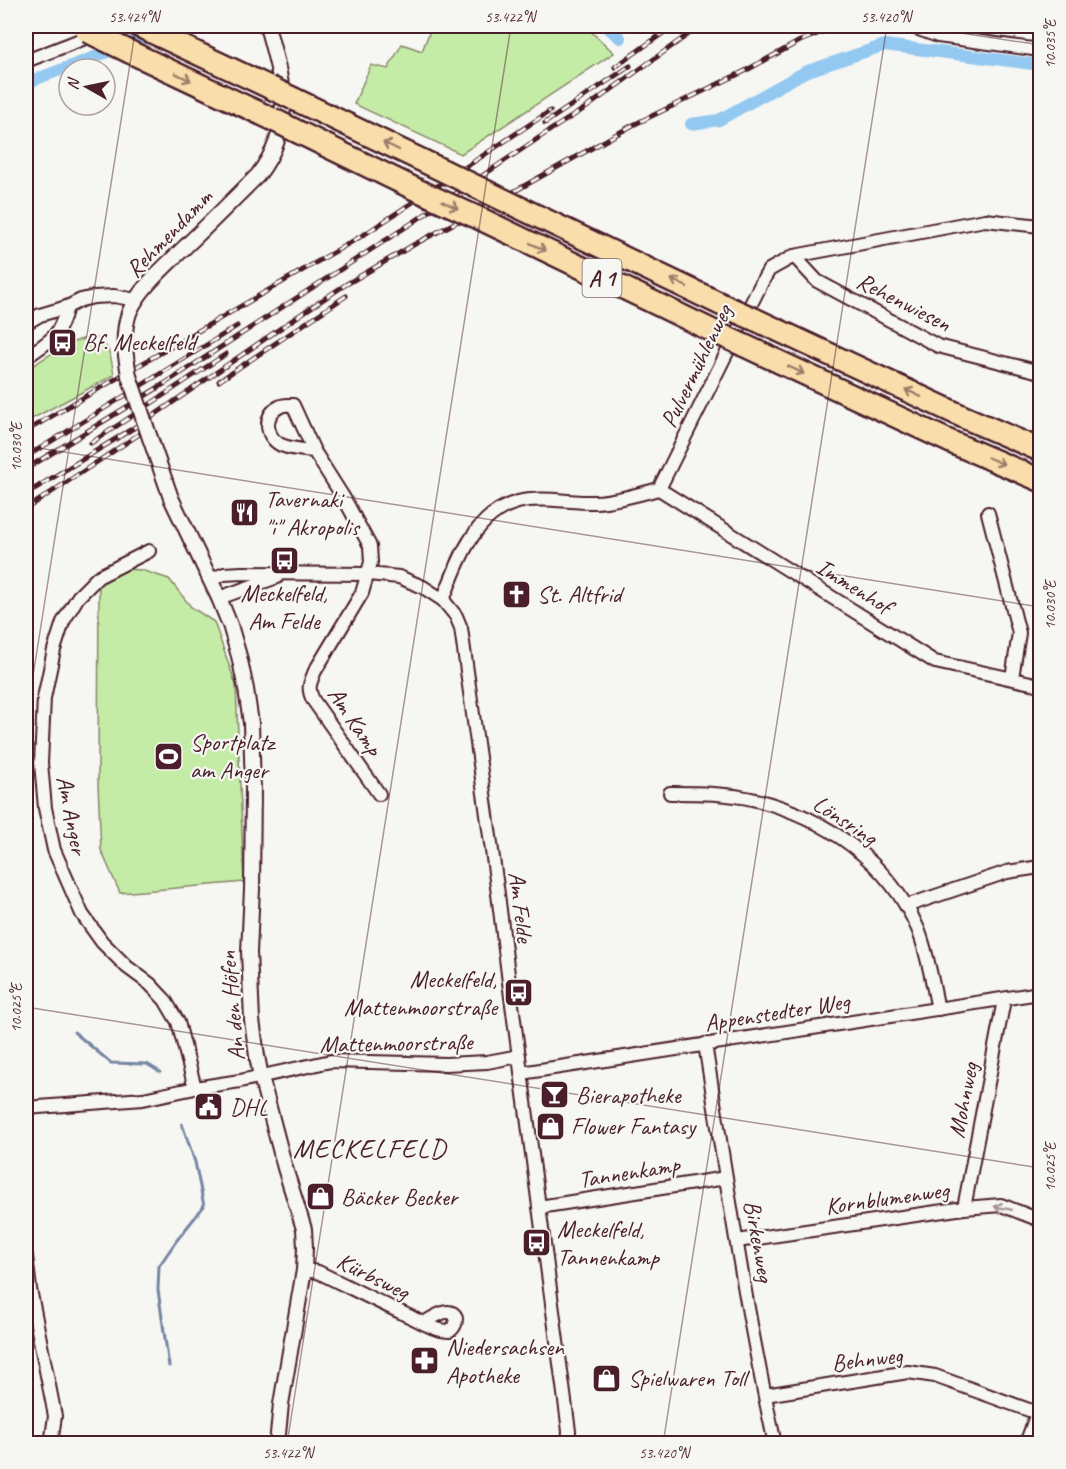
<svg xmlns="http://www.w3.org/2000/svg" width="1066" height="1469" viewBox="0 0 1066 1469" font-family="Caveat,sans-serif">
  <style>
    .green { fill: #c5eca7; stroke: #888669; stroke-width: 1.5 }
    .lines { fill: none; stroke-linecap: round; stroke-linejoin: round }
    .stream { stroke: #7685a2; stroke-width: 3 }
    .canal { stroke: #93c9f1; stroke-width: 12 }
    .minor-casing { stroke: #4a1f2b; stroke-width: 16 }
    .tertiary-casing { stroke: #4a1f2b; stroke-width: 18 }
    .motorway-casing { stroke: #4a1f2b; stroke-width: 26 }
    .minor { stroke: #f6f6f2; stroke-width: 12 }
    .tertiary { stroke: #f6f6f2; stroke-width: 14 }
    .motorway { stroke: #f9deab; stroke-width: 21 }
    .rail-casing { stroke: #4a1f2b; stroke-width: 5 }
    .rail { stroke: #f6f6f2; stroke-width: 3; stroke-dasharray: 9; stroke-linecap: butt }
    .tertiary-bridge-casing { stroke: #4a1f2b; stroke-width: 18; stroke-linecap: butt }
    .motorway-bridge-casing { stroke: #4a1f2b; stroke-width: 26; stroke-linecap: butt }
    .tertiary-bridge { stroke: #f6f6f2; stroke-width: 14 }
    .motorway-bridge { stroke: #f9deab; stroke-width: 21 }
    .oneway { stroke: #a27e6b }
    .oneway2 { stroke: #a99598 }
    .ticks { fill: none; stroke: #4a1f2b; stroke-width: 1.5; stroke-opacity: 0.45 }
    .labels { text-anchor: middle; stroke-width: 4.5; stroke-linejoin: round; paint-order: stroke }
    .shield { fill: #f6f6f2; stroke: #7e6067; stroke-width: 1.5 }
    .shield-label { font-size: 22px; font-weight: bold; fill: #4a1f2b }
    .street-label { font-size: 24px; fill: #4a1f2b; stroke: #f6f6f2 }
    .poi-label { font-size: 24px; fill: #4a1f2b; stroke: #f6f6f2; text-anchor: start }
    .quarter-label { font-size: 27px; letter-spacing: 1.5px; fill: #4a1f2b; stroke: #f6f6f2 }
    .neatline { fill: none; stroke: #4a1f2b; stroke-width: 2 }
    .ticks-label { font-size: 15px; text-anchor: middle; fill: #4a1f2b }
  </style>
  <rect width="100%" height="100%" fill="#f6f6f2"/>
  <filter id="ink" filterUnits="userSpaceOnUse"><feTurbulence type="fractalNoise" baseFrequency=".0167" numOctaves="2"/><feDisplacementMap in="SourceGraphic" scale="12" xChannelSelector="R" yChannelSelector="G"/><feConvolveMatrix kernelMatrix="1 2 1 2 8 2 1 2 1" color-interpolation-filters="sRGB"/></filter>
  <g filter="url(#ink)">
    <g class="green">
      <polygon points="432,26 585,26 614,53 461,154 354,104 371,65 388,69 402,44 422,51"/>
      <path d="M 94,337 C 111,344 111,359 114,375 L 26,422 L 26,370 C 47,357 69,339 94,337 Z"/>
      <polygon points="123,569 141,570 169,579 191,607 214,622 236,685 244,882 120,893 101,850 98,783 99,582"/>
    </g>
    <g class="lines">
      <g class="stream">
        <polyline points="74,1032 111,1063 147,1064 160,1072"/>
        <polyline points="169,1366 158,1290 159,1266 177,1240 204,1206 195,1162 182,1124"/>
      </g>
      <g class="canal">
        <polyline points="606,26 620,38"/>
        <polyline points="26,83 176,26"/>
        <polyline points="691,124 719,120 805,72 885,45 1040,65"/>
      </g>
      <defs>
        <g id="minor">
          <polyline points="910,26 938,36 1040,50"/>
          <polyline points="26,61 116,26"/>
          <polyline points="794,256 817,281 938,346 1040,372"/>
          <polyline points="26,323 40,315 67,307 81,300 94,297 114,296 136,300"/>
          <path d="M 26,357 C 51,340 59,338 67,307"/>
          <path d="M 314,451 C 303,450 291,449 281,445 C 265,437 263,415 279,407 C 283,404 289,405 293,405 L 314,451 L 345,500 L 370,546 L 371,562 L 362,593 L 315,671 C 310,683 307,688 313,700 L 379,794"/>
          <polyline points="659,489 935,662 1040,685"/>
          <polyline points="988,513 1019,633 1012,678"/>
          <polyline points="149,551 98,577 78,597 63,622 54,650 44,698 41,763 45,808 54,850 82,914 102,942 127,967 150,984 165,1000 178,1022 195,1088"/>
          <polyline points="210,580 224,574 242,573 368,574 399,577 423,587 443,600 456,616 461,628 498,894 509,982 569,1431 568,1444"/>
          <polyline points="219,598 277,577"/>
          <path d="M 443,600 C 458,562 474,513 518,502 C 540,496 573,503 596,502 C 617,501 639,494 659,489 L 762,282 L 769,270 L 794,256 L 985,220 L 1040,226"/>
          <path d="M 670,793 C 699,793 728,793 756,800 C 825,817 889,862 918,929 C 928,954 932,982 938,1009"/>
          <polyline points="906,906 1007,872 1040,867"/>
          <path d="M 705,1044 C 726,1178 746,1312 775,1444"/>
          <polyline points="521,1073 1040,993"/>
          <polyline points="26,1108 143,1099 195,1088 240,1081 331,1061 446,1064 487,1062 519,1056"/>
          <polyline points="539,1207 726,1178"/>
          <polyline points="964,1208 1004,1000"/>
          <polyline points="737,1241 964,1208 1001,1205 1040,1220"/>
          <polyline points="26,1256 30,1289 55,1416 51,1444"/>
          <path d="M 304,1270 L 318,1272 C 349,1287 380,1303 411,1317 C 423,1323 436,1331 450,1331 C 457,1325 460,1312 447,1312 C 440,1312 430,1320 423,1323"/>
          <polyline points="765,1395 908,1372 935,1376 1040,1414"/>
          <polyline points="1026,1444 1037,1413"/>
        </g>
        <g id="tertiary">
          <path d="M 125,349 C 124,336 125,325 129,313 C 139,288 167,265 186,246 C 210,223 234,199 258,175 C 297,124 282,82 267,26"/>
          <polyline points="150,438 171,498 219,598 230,625 239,656 246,689 251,723 253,789 252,889 249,952 252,1020 257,1056 261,1077 285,1168 304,1229 305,1248 304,1270 281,1404 277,1444"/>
        </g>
        <g id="motorway">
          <polyline points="139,26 269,87"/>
          <polyline points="130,52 272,119"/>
          <polyline points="294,99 444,171"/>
          <polyline points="294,130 415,189"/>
          <polyline points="512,204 731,309"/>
          <polyline points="485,221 719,334"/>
          <polyline points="754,319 966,418 1040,450"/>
          <polyline points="743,345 951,442 1040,480"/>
        </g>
      </defs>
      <use href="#minor" class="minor-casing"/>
      <use href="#tertiary" class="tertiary-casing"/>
      <use href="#motorway" class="motorway-casing"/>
      <use href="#minor" class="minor"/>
      <use href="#tertiary" class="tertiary"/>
      <use href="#motorway" class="motorway"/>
      <defs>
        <g id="rail">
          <polyline points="615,67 673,26"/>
          <polyline points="545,123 630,66"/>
          <polyline points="219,381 346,296"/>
          <polyline points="26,431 365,234 550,111"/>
          <polyline points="91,443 226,354"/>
          <polyline points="26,457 237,326"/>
          <polyline points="26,469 164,384 412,223 552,129 587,107 700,26"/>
          <polyline points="26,494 153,416 307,310 345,285 415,244 515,191 633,125 745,71 800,41 837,26"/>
          <polyline points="26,509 141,433"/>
        </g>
      </defs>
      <use href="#rail" class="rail-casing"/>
      <use href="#rail" class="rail"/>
      <defs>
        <polyline id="tertiary-bridge" points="125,349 129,376 150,438"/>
        <g id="motorway-bridge">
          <polyline points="87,31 130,52"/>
          <polyline points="269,87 294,99"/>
          <polyline points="272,119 294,130"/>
          <polyline points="444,171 512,204"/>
          <polyline points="415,189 485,221"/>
          <polyline points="731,309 754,319"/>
          <polyline points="719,334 743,345"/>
        </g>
      </defs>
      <use href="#tertiary-bridge" class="tertiary-bridge-casing"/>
      <use href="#motorway-bridge" class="motorway-bridge-casing"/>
      <use href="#tertiary-bridge" class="tertiary-bridge"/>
      <use href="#motorway-bridge" class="motorway-bridge"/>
    </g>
    <defs><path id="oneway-shaft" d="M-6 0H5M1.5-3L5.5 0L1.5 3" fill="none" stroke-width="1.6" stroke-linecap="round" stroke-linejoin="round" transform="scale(1.5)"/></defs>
    <g class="oneway">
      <use href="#oneway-shaft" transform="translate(183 77) rotate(25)"/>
      <use href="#oneway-shaft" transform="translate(391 146) rotate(-154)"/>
      <use href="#oneway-shaft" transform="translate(450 205) rotate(25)"/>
      <use href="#oneway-shaft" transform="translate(538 247) rotate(26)"/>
      <use href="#oneway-shaft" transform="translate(679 283) rotate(-154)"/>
      <use href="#oneway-shaft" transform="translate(796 370) rotate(25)"/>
      <use href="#oneway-shaft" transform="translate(913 393) rotate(-155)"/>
      <use href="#oneway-shaft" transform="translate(996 461) rotate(23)"/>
    </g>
    <use class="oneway2" href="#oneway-shaft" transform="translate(1003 1208) rotate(-169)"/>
  </g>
  <path class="ticks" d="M 915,26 L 1040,45M 26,446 L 1040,607M 26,720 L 136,26M 26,1007 L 1040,1168M 287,1444 L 511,26M 663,1444 L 887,26M 1038,1444 L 1040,1430"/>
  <defs>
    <symbol id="bus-square" viewBox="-11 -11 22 22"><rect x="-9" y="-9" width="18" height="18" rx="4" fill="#4a1f2b" stroke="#f6f6f2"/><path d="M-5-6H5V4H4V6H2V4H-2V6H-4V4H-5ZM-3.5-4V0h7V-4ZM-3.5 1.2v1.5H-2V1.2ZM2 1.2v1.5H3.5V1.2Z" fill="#fff"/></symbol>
    <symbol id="restaurant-square" viewBox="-11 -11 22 22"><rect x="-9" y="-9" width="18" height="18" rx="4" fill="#4a1f2b" stroke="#f6f6f2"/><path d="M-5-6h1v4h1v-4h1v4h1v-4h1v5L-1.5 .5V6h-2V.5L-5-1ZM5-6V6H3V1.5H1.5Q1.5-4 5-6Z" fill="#fff"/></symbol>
    <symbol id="church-square" viewBox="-11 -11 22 22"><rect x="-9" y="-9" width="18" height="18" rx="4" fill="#4a1f2b" stroke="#f6f6f2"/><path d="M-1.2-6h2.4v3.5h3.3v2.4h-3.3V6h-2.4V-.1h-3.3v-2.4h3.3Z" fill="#fff"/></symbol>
    <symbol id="stadium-square" viewBox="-11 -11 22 22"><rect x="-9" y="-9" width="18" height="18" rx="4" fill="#4a1f2b" stroke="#f6f6f2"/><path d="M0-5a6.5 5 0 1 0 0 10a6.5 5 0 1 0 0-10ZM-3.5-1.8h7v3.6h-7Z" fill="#fff"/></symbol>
    <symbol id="bar-square" viewBox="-11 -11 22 22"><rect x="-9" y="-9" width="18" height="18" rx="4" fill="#4a1f2b" stroke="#f6f6f2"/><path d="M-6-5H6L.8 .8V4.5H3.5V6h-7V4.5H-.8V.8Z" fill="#fff"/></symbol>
    <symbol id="civic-square" viewBox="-11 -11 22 22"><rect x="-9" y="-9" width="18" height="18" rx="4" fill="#4a1f2b" stroke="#f6f6f2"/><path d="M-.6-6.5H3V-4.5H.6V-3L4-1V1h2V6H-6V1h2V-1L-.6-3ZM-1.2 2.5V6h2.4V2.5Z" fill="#fff"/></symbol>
    <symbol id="shop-square" viewBox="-11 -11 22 22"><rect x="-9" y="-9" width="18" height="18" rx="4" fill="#4a1f2b" stroke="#f6f6f2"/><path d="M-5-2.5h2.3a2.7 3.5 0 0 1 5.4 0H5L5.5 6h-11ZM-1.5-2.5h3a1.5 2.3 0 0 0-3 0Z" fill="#fff"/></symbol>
    <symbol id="pharmacy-square" viewBox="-11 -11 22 22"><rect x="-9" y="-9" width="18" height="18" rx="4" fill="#4a1f2b" stroke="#f6f6f2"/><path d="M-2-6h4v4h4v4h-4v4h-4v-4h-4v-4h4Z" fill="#fff"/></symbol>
  </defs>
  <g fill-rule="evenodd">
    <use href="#bus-square" x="46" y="326" width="33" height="33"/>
    <use href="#restaurant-square" x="228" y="496" width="33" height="33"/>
    <use href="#bus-square" x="268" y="544" width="33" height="33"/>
    <use href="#church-square" x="500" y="578" width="33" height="33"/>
    <use href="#stadium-square" x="152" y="740" width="33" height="33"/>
    <use href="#bus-square" x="502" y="976" width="33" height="33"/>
    <use href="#bar-square" x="538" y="1078" width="33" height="33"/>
    <use href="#civic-square" x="192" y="1090" width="33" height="33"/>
    <use href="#shop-square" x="534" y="1110" width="33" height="33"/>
    <use href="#shop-square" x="304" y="1180" width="33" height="33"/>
    <use href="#bus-square" x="520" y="1226" width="33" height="33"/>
    <use href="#pharmacy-square" x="408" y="1344" width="33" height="33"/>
    <use href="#shop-square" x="590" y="1362" width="33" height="33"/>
  </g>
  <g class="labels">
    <rect class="shield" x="582.5" y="259" width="39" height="38" rx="4.5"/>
    <g class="shield-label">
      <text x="602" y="286">A 1</text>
    </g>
    <g class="street-label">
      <text transform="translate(169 233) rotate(-46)" y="8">Rehmendamm</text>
      <text transform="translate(904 302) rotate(27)" y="8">Rehenwiesen</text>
      <text transform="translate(696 366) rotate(-64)" y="8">Pulvermühlenweg</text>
      <text transform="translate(854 586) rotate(32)" y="8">Immenhof</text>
      <text transform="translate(355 721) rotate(56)" y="8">Am Kamp</text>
      <text transform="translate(72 815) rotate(79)" y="8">Am Anger</text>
      <text transform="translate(845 820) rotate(33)" y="8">Lönsring</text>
      <text transform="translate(521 907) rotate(83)" y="8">Am Felde</text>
      <text transform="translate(232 1006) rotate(-95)" y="8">An den Höfen</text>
      <text transform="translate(777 1012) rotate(-9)" y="8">Appenstedter Weg</text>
      <text transform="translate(396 1043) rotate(-1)" y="8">Mattenmoorstraße</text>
      <text transform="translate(963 1100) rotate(-79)" y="8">Mohnweg</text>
      <text transform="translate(629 1172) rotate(-9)" y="8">Tannenkamp</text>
      <text transform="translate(887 1198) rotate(-8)" y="8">Kornblumenweg</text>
      <text transform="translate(759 1241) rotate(80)" y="8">Birkenweg</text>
      <text transform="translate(373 1276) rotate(26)" y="8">Kürbsweg</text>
      <text transform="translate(867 1359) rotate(-7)" y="8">Behnweg</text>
    </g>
    <g class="poi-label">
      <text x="83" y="350">Bf. Meckelfeld</text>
      <text x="265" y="507">Tavernaki<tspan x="265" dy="28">"i" Akropolis</tspan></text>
      <text x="284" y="601" text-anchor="middle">Meckelfeld,<tspan x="284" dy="28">Am Felde</tspan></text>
      <text x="537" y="602">St. Altfrid</text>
      <text x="190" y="750">Sportplatz<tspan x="190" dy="28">am Anger</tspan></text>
      <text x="497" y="987" text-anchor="end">Meckelfeld,<tspan x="497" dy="28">Mattenmoorstraße</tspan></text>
      <text x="576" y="1103">Bierapotheke</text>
      <text x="230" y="1115">DHL</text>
      <text x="571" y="1134">Flower Fantasy</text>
      <text x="341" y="1205">Bäcker Becker</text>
      <text x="557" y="1237">Meckelfeld,<tspan x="557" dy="28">Tannenkamp</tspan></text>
      <text x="446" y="1355">Niedersachsen<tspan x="446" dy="28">Apotheke</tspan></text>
      <text x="628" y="1386">Spielwaren Toll</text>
    </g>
    <g class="quarter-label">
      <text x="370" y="1157">MECKELFELD</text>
    </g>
  </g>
  <rect width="1066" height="1469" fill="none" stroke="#f6f6f2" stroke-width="66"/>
  <g transform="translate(87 87) rotate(279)"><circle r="28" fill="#f6f6f2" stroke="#b1a0a2" stroke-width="1.5"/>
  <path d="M0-4.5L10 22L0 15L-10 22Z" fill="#4a1f2b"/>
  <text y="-9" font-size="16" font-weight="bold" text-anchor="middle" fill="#4a1f2b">N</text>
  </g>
  <rect x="33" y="33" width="1000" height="1403" class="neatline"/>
  <g class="ticks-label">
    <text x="134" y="22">53.424°N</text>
    <text x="510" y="22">53.422°N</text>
    <text x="886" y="22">53.420°N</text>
    <text transform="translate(1050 44) rotate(-90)" y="5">10.035°E</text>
    <text transform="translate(16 447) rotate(-90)" y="5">10.030°E</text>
    <text transform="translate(1050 605) rotate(-90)" y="5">10.030°E</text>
    <text transform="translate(16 1008) rotate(-90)" y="5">10.025°E</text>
    <text transform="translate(1050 1167) rotate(-90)" y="5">10.025°E</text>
    <text x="288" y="1458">53.422°N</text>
    <text x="664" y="1458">53.420°N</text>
  </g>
</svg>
